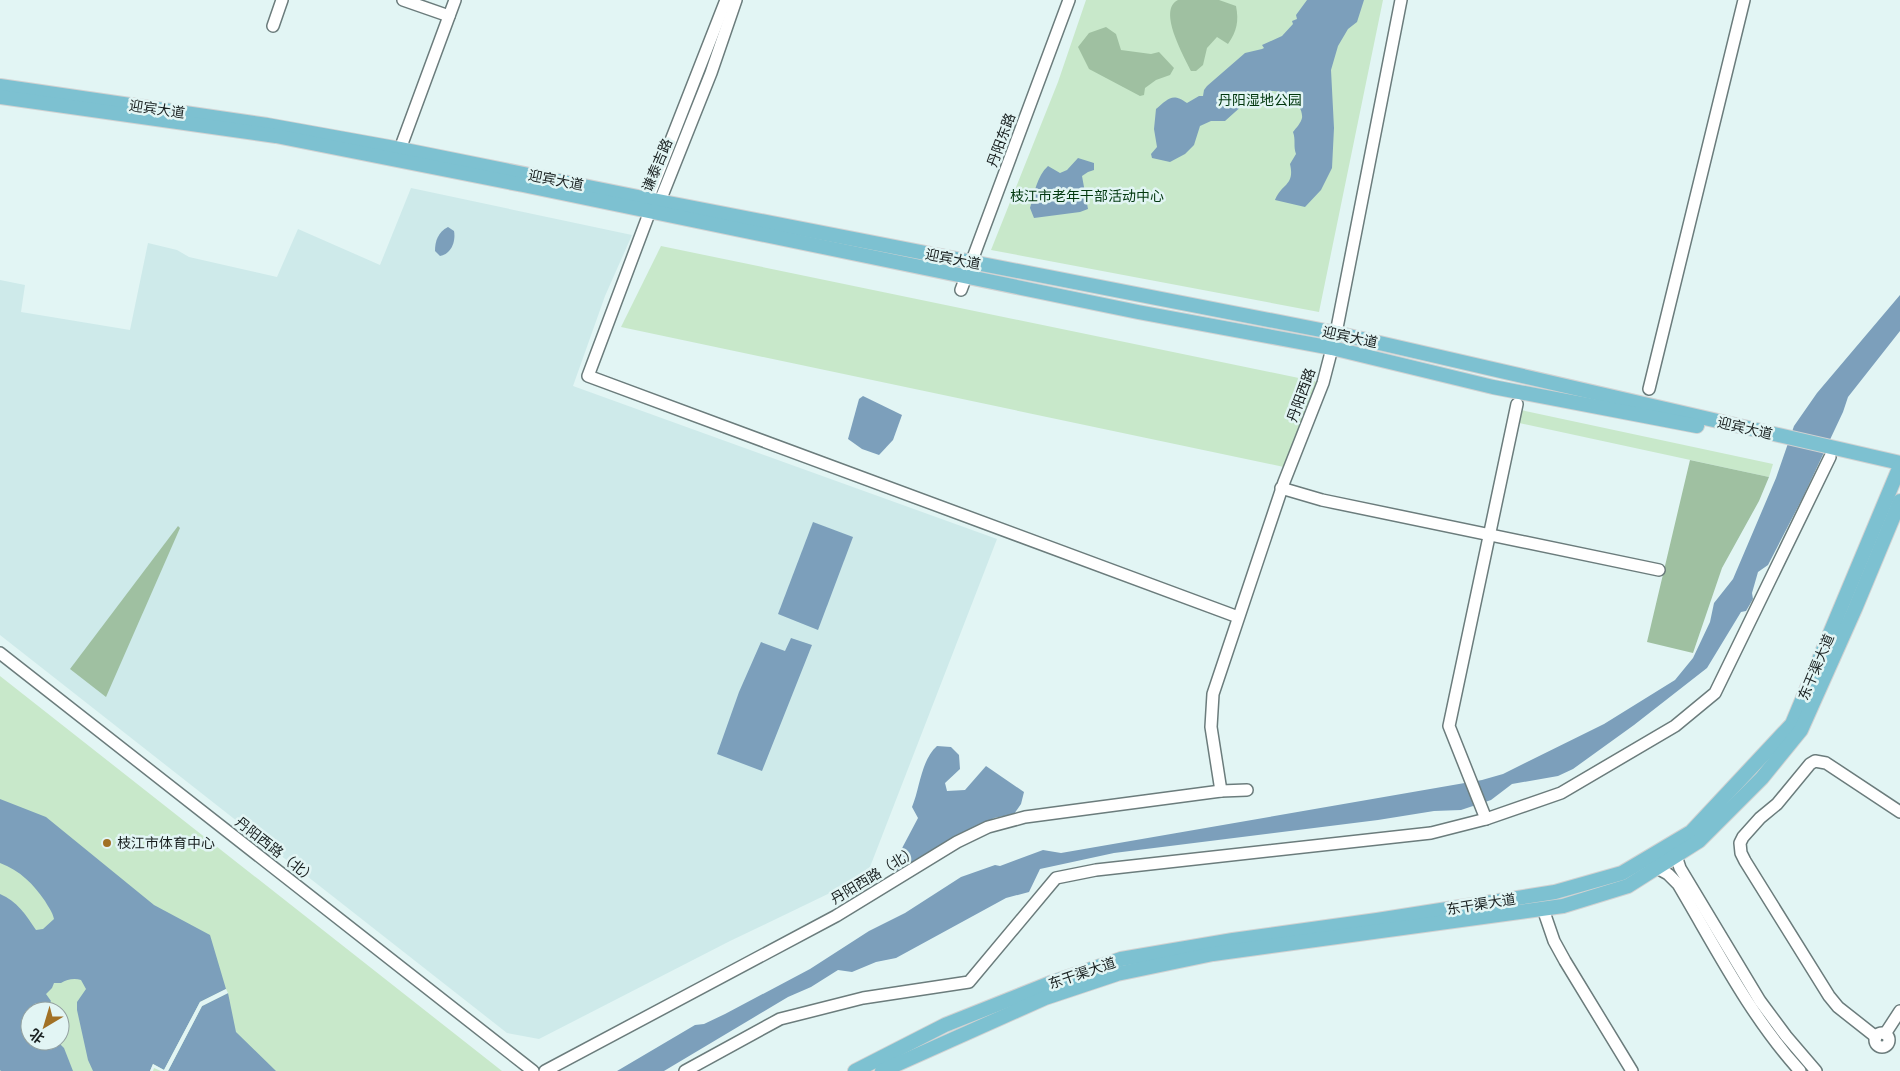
<svg xmlns="http://www.w3.org/2000/svg" width="1900" height="1071" viewBox="0 0 1900 1071" font-family="'PT Sans Narrow','Noto Sans SC',sans-serif">
  <style>
    .built { fill: #ceeaea }
    .green { fill: #c8e8ca; fill-rule: evenodd }
    .forest { fill: #9fc0a1 }
    .water { fill: #7c9fbb }
    .pier { fill: #e2f5f4 }
    .lines { fill: none; stroke-linecap: round; stroke-linejoin: round }
    .minor-casing { stroke: #6b7c7c; stroke-width: 14 }
    .major-casing { stroke: #d1d2d2; stroke-width: 16 }
    .minor { stroke: #fff; stroke-width: 11 }
    .major { stroke: #7dc1d1; stroke-width: 14 }
    .poi-dot { fill: #a17125; stroke: #e2f5f4; stroke-width: 2 }
    .labels { text-anchor: middle; stroke-width: 5; stroke-linejoin: round; paint-order: stroke }
    .park-label { font-size: 14px; fill: #02380f; stroke: #e2f5f4 }
    .street-label { font-size: 14px; fill: #192020; stroke: #e2f5f4 }
    .poi-label { font-size: 14px; fill: #192020; stroke: #e2f5f4; text-anchor: start }
  </style>
  <rect width="100%" height="100%" fill="#e2f5f4"/>
  <polygon class="built" points="411,188 632,235 605,296 573,386 997,539 870,867 832,892 730,941 539,1039 507,1033 0,635 0,280 25,285 21,312 130,330 148,243 177,250 189,257 277,277 298,229 380,265"/>
  <g class="green">
    <polygon points="1086,0 1383,0 1319,312 991,250 1058,82"/>
    <polygon points="661,246 1318,382 1284,467 621,327"/>
    <polygon points="1521,410 1773,464 1769,477 1519,423"/>
    <path d="M 0,676 L 502,1071 L 0,1071 ZM 30,1011 L 60,1011 L 60,1041 L 30,1041 Z"/>
  </g>
  <g class="forest">
    <path d="M 1178,0 L 1219,0 L 1236,6 C 1239,21 1237,31 1228,44 L 1217,37 L 1207,48 L 1203,65 L 1196,71 L 1191,71 C 1184,56 1157,10 1178,0 Z"/>
    <polygon points="1106,27 1116,34 1121,50 1151,54 1159,52 1174,68 1170,75 1156,80 1145,88 1144,95 1140,96 1089,69 1078,47 1089,33"/>
    <polygon points="1690,460 1769,477 1759,501 1722,568 1693,653 1647,642"/>
    <polygon points="178,526 180,528 106,697 70,669"/>
  </g>
  <g class="water">
    <path d="M 1307,0 L 1364,0 L 1357,22 L 1348,29 L 1338,46 L 1331,70 L 1334,128 L 1332,168 L 1321,190 L 1305,207 L 1275,200 C 1282,183 1295,186 1290,164 L 1296,154 C 1293,146 1296,140 1293,132 C 1296,128 1301,123 1302,118 C 1304,102 1279,85 1265,93 C 1260,96 1257,101 1254,105 L 1244,104 L 1225,121 L 1211,121 L 1200,126 L 1194,145 L 1185,154 L 1170,162 L 1152,158 L 1151,154 L 1157,147 L 1154,129 L 1156,109 C 1168,99 1172,92 1187,103 L 1199,96 L 1203,96 L 1204,90 L 1207,86 L 1245,53 L 1262,49 L 1264,48 L 1262,45 L 1282,36 L 1293,24 L 1292,21 L 1297,19 L 1296,15 Z"/>
    <path d="M 1078,158 L 1094,163 L 1094,170 L 1088,172 L 1082,176 L 1088,209 L 1080,212 L 1034,218 L 1030,208 C 1034,194 1037,176 1048,166 L 1060,173 L 1067,170 Z"/>
    <path d="M 448,227 L 454,231 C 456,242 451,254 440,256 L 435,251 C 435,241 438,232 448,227 Z"/>
    <polygon points="1900,295 1900,331 1848,397 1843,412 1803,497 1768,565 1758,572 1752,593 1753,599 1746,611 1741,612 1707,668 1634,725 1573,769 1558,776 1512,784 1491,800 1461,810 1434,811 1378,820 1114,853 1040,869 1029,892 1006,898 896,958 876,962 852,972 838,970 811,987 788,997 664,1071 617,1071 695,1025 704,1024 725,1014 810,969 869,931 905,913 961,877 995,865 1000,866 1043,850 1061,853 1482,780 1503,774 1604,724 1675,680 1693,658 1710,622 1714,603 1733,579 1776,478 1794,426 1817,393"/>
    <polygon points="863,396 902,415 893,440 879,455 862,449 848,439 859,399"/>
    <polygon points="813,522 853,537 818,630 778,614"/>
    <polygon points="791,638 812,645 762,771 717,754 739,692 761,642 785,651"/>
    <path d="M 937,746 L 951,747 L 959,755 L 960,769 L 945,783 L 947,791 L 965,790 L 986,766 L 1024,792 L 1021,804 L 1014,814 L 994,818 L 894,872 L 891,869 L 918,818 L 912,807 C 920,788 921,760 937,746 Z"/>
    <path d="M 0,799 L 46,817 L 154,905 L 210,935 L 226,989 L 200,1002 L 164,1070 L 153,1064 L 150,1071 L 93,1071 L 88,1060 L 77,1010 L 77,1002 L 86,989 L 81,980 C 75,978 67,979 61,983 L 54,983 L 52,988 L 46,994 L 51,1001 L 48,1006 L 49,1011 L 30,1011 L 30,1041 L 57,1041 L 64,1048 L 73,1071 L 1,1071 L 0,1070 L 0,894 C 17,901 26,915 36,930 L 43,929 L 54,919 C 52,911 49,908 45,901 C 33,884 21,871 0,863 Z"/>
    <polygon points="228,993 236,1032 276,1071 168,1071 202,1006"/>
  </g>
  <polygon class="pier" points="226,989 228,993 202,1006 168,1071 161,1071 154,1068 153,1071 150,1071 153,1064 164,1070 200,1002"/>
  <g class="lines">
    <defs>
      <g id="minor">
        <polyline points="403,0 449,16"/>
        <polyline points="736,0 711,73 660,201 650,211 588,376 1238,617"/>
        <polyline points="273,26 282,0"/>
        <polyline points="400,149 455,0"/>
        <polyline points="649,207 648,199 726,0"/>
        <polyline points="961,290 1069,0"/>
        <polyline points="1649,389 1744,0"/>
        <polyline points="1281,488 1322,500 1659,570"/>
        <polyline points="0,653 533,1071"/>
        <polyline points="1221,791 1211,727 1213,694 1284,482 1323,383 1336,333 1401,0"/>
        <polyline points="1486,819 1449,726 1517,404"/>
        <polyline points="1675,848 1676,856 1680,868 1760,1001 1786,1036 1816,1071"/>
        <path d="M 1657,868 L 1668,874 L 1678,884 C 1716,948 1750,1016 1800,1071"/>
        <polyline points="1543,909 1554,941 1565,961 1632,1071"/>
        <circle cx="1882" cy="1040" r="7"/>
        <polyline points="1885,1034 1900,1011"/>
        <polyline points="1876,1037 1838,1007 1829,996 1745,861 1741,853 1740,843 1743,837 1760,818 1777,804 1810,764 1815,761 1826,763 1900,812"/>
        <polyline points="545,1071 836,916 957,842 988,827 1025,817 1221,791 1247,790"/>
        <polyline points="685,1071 780,1019 863,998 969,982 1056,878 1096,870 1431,833 1486,819 1561,793 1675,726 1715,693 1830,457"/>
      </g>
      <g id="major">
        <polyline points="0,86 267,125 400,149 648,199 1336,333 1900,463"/>
        <polyline points="0,97 276,136 523,185 1138,312 1332,348 1493,387 1697,426"/>
        <polyline points="855,1071 945,1025 1053,982 1121,959 1233,940 1377,920 1555,892 1622,873 1691,832 1792,724 1900,466"/>
        <polyline points="882,1071 1045,998 1117,974 1213,954 1563,906 1628,886 1699,841 1762,778 1801,730 1855,609 1900,501"/>
      </g>
    </defs>
    <use href="#minor" class="minor-casing"/>
    <use href="#major" class="major-casing"/>
    <use href="#minor" class="minor"/>
    <use href="#major" class="major"/>
  </g>
  <circle class="poi-dot" cx="107" cy="843" r="5"/>
  <g class="labels">
    <g class="park-label">
      <text x="1260" y="105">丹阳湿地公园</text>
      <text x="1087" y="201">枝江市老年干部活动中心</text>
    </g>
    <g class="street-label">
      <text transform="translate(157 109) rotate(8)" y="5">迎宾大道</text>
      <text transform="translate(1001 140) rotate(-70)" y="5">丹阳东路</text>
      <text transform="translate(657 165) rotate(-67)" y="5">谦泰吉路</text>
      <text transform="translate(556 180) rotate(11)" y="5">迎宾大道</text>
      <text transform="translate(953 259) rotate(11)" y="5">迎宾大道</text>
      <text transform="translate(1350 337) rotate(12)" y="5">迎宾大道</text>
      <text transform="translate(1301 395) rotate(-70)" y="5">丹阳西路</text>
      <text transform="translate(1745 428) rotate(13)" y="5">迎宾大道</text>
      <text transform="translate(1816 667) rotate(-67)" y="5">东干渠大道</text>
      <text transform="translate(276 850) rotate(38)" y="5">丹阳西路（北）</text>
      <text transform="translate(874 875) rotate(-31)" y="5">丹阳西路（北）</text>
      <text transform="translate(1481 904) rotate(-9)" y="5">东干渠大道</text>
      <text transform="translate(1082 973) rotate(-19)" y="5">东干渠大道</text>
    </g>
    <g class="poi-label">
      <text x="117" y="848">枝江市体育中心</text>
    </g>
  </g>
  <g transform="translate(45 1026) rotate(218)"><circle r="24" fill="#e2f5f4" stroke="#92a09f"/>
  <path d="M0-4L9 19L0 12L-9 19Z" fill="#a17125"/>
  <text y="-8" font-size="14" font-weight="bold" text-anchor="middle" fill="#192020">北</text>
  </g>
</svg>
